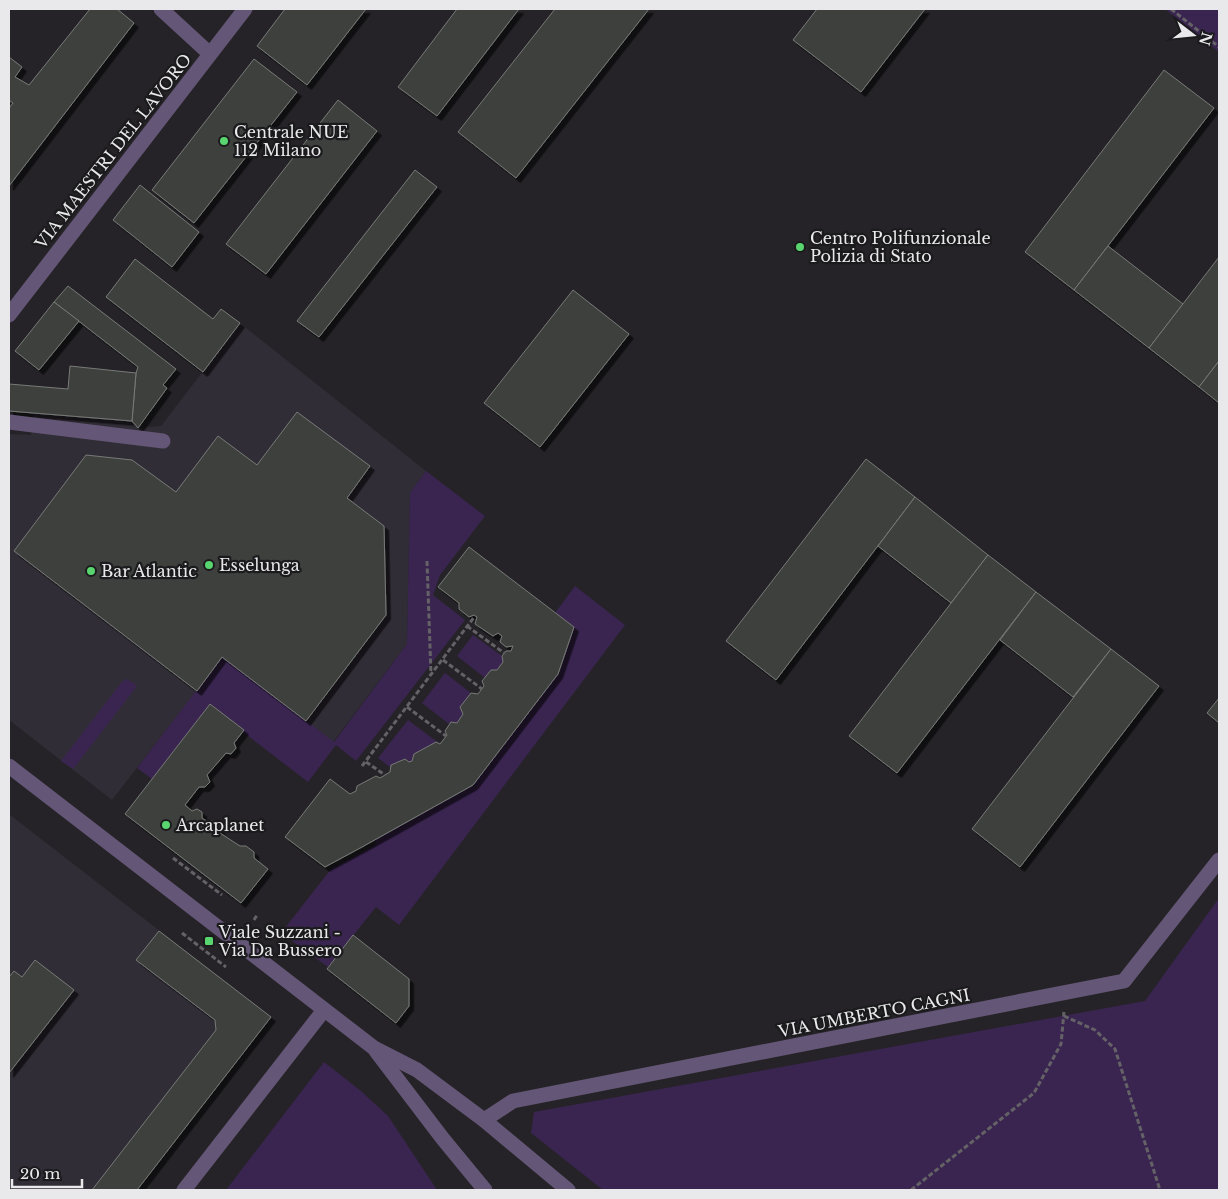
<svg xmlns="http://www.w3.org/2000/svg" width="1228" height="1199" viewBox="0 0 1228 1199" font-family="'Libre Baskerville',serif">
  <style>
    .built { fill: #312d36 }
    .green { fill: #3a2551 }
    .building { fill: #3e413e; stroke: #777a77; filter: url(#shadow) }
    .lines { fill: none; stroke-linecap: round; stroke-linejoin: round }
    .path { stroke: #646266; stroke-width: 3; stroke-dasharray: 5 2.5; stroke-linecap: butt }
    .minor { stroke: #645676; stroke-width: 15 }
    .poi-dot { fill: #58d56f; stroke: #1b1a1d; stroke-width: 2 }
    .labels { text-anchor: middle; stroke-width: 4.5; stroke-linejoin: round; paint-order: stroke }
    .poi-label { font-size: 16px; fill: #e9e8eb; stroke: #1b1a1d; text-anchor: start }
    .street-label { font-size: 16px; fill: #e9e8eb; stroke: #1b1a1d }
  </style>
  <defs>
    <filter id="shadow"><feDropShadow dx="4.5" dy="4.5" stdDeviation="0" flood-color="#0009"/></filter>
  </defs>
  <rect width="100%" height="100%" fill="#252327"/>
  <g class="built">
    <polygon points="240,323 426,471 410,493 407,644 333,742 222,658 112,800 9,720 9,434 31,435 34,413 132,421 138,428 161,426"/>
    <polygon points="9,814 271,1017 137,1190 9,1190"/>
  </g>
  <g class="green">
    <polygon points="1165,9 1219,9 1219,52"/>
    <polygon points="426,471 485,516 440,575 433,595 465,620 356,761 336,745 308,782 243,732 244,730 210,704 152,779 137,768 222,657 334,742 407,644 410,493"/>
    <polygon points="575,586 625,625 399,925 376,907 328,967 281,933 331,869 376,845 375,840 473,785 558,674 574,627 555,613"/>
    <polygon points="473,635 502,656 503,662 497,670 491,670 485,678 457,656"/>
    <polygon points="445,673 471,693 463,714 457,723 451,722 449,724 422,703"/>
    <polygon points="126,679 132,682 137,686 73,769 61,761 121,683"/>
    <polygon points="408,720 440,744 436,742 412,761 409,762 405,759 391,765 391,768 378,758"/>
    <polygon points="1219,898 1219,1190 603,1190 531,1133 534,1112 1145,1001"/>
    <polygon points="324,1062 361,1091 388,1116 437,1190 226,1190"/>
  </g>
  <g class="building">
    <polygon points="90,9 117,9 134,23 9,186 9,108 13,103 9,100 9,57 22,67 15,77 29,85"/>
    <polygon points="285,9 366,9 307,85 257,46"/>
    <polygon points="457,9 519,9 437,116 398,87"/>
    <polygon points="555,9 649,9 516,178 458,132"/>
    <polygon points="817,9 925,9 861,92 793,40"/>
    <polygon points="254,59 297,92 194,223 152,190"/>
    <polygon points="1164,70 1214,108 1074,290 1025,252"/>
    <polygon points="338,100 377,131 266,274 226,244"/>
    <polygon points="415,170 437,187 319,337 297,321"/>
    <polygon points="140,185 199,232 172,267 113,220"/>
    <polygon points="1108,246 1183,304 1149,348 1074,290"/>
    <polygon points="1219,257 1219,361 1199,387 1149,348"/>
    <polygon points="135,259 213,319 221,309 240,323 203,372 106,297"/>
    <polygon points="68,286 176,369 163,385 167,388 138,428 132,421 136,373 138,367 54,302"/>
    <polygon points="573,290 629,334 540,447 484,403"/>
    <polygon points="54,302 79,321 39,370 15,351"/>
    <polygon points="1219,361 1219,403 1199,387"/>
    <polygon points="70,366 136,373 132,421 9,411 9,384 68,389"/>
    <polygon points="297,412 370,466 347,498 384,526 386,615 306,721 222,657 197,691 14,551 86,455 132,460 176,492 218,436 257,465"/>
    <polygon points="866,459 915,497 776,680 726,641"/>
    <polygon points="915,497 988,555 951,603 878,546"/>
    <polygon points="469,547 574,627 558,674 473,785 362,847 325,867 285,837 330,779 350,794 356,791 357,786 376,776 380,778 390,772 391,765 405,759 409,762 412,761 414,754 436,742 440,744 447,735 445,731 451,722 457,723 463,714 460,707 471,693 478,694 484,686 482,681 491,670 497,670 503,662 502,656 506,651 511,651 513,646 506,647 500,642 502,636 498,633 493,636 475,624 477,617 474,615 469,617 459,609 459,603 438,587"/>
    <polygon points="988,555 1036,592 897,773 849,736"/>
    <polygon points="1036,592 1111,649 1073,697 1000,640"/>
    <polygon points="1111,649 1159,686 1020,867 972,829"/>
    <polygon points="1219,698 1219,723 1207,713"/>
    <polygon points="210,704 244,730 234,743 236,748 231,754 226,753 207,775 210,782 205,787 199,787 185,805 192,811 197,809 202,812 202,818 208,822 212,821 220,826 220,833 240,846 246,846 254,852 254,858 268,869 241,903 125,814"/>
    <polygon points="159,931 271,1017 137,1190 92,1190 216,1030 215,1020 136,960"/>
    <polygon points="353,935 409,979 409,1006 396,1023 327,969"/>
    <polygon points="35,960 74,990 9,1073 9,977 14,971 22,977"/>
  </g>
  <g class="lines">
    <g class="path">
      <polyline points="1171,9 1219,47"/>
      <polyline points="427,561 431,675"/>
      <polyline points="467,626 504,653"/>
      <polyline points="443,660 482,689"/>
      <polyline points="407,707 446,736"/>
      <polyline points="366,762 385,775"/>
      <polyline points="362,766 475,616"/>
      <polyline points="173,858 222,895"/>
      <polyline points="254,920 257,915"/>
      <polyline points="182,933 226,967"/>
      <polyline points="1064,1016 1095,1030 1115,1049 1160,1190"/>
      <polyline points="911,1190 1034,1093 1061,1044 1064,1012"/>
    </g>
    <g class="minor">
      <polyline points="161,9 210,54"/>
      <polyline points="9,315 245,9"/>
      <polyline points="9,422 163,441"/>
      <polyline points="9,766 374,1048 417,1070 484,1120 568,1190"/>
      <polyline points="376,1051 443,1139 485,1190"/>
      <polyline points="484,1120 513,1101 1124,981 1219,860"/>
      <polyline points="184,1190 324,1010"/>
    </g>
  </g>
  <g class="poi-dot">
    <circle cx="224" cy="141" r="5"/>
    <circle cx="800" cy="247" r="5"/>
    <circle cx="209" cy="565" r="5"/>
    <circle cx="91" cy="571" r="5"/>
    <circle cx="166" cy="825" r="5"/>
    <rect x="204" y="936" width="10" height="10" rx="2.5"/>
  </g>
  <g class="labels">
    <g class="poi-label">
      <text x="234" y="138">Centrale NUE<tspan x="234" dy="18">112 Milano</tspan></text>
      <text x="810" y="244">Centro Polifunzionale<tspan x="810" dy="18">Polizia di Stato</tspan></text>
      <text x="219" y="571">Esselunga</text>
      <text x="101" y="577">Bar Atlantic</text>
      <text x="176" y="831">Arcaplanet</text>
      <text x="219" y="938">Viale Suzzani -<tspan x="219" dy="18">Via Da Bussero</tspan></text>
    </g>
    <g class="street-label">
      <text transform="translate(113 151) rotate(-52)" y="6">VIA MAESTRI DEL LAVORO</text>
      <text transform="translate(874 1013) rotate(-11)" y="6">VIA UMBERTO CAGNI</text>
    </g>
  </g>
  <rect width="1228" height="1199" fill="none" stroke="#e9e8eb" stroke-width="20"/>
  <g transform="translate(1193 35) rotate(106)" stroke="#1b1a1d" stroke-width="4" paint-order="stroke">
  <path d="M0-4L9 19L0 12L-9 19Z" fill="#e9e8eb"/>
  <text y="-8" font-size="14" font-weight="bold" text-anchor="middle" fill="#e9e8eb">N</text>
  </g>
  <path d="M12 1179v8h70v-8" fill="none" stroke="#e9e8eb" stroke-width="2.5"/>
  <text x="20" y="1179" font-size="15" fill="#e9e8eb" stroke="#1b1a1d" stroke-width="4" paint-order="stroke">20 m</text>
</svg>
